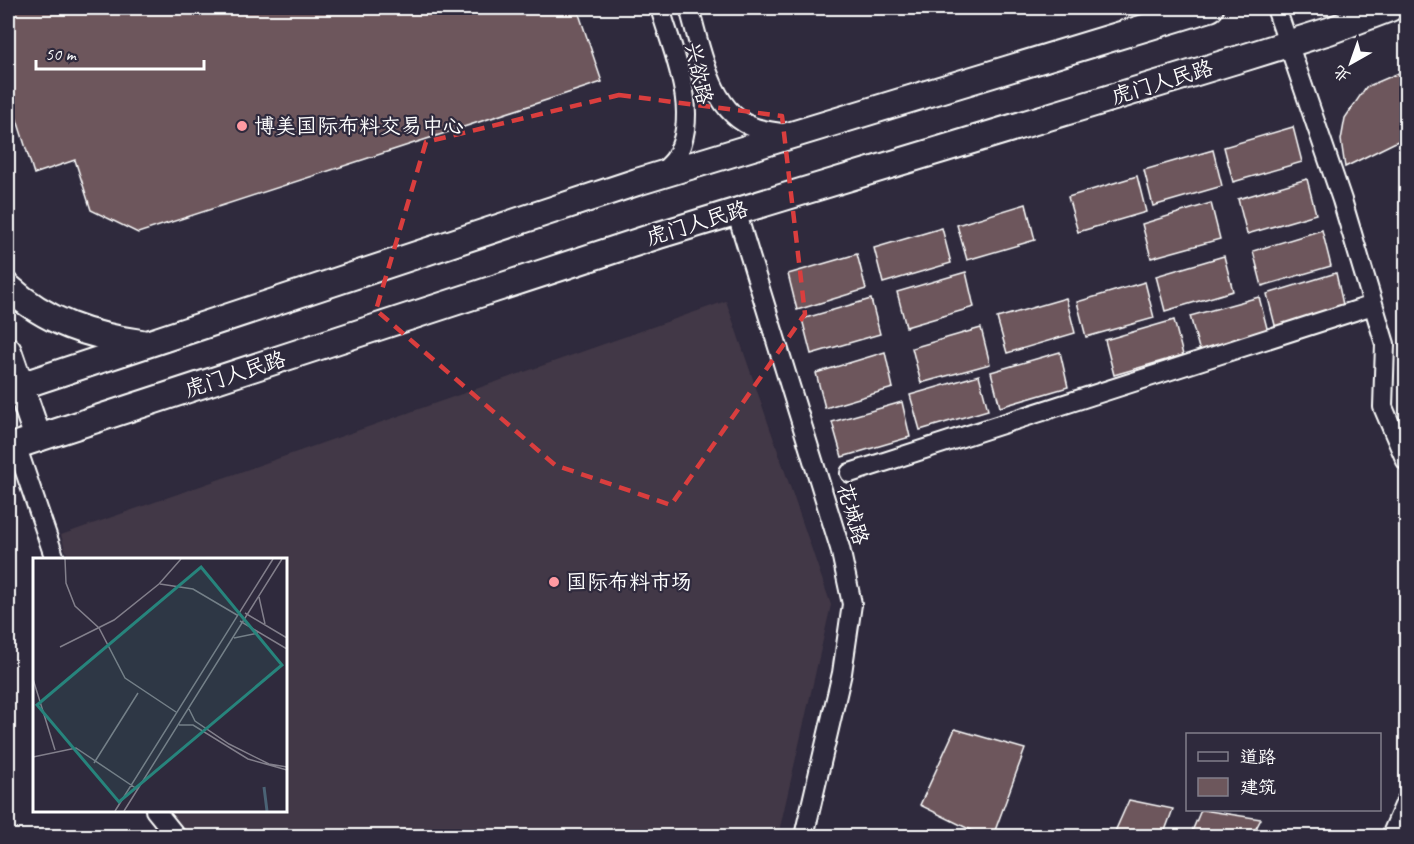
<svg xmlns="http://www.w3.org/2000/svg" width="1414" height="844" viewBox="0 0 1414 844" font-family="Caveat,'LXGW WenKai TC',sans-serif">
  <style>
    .built { fill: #423846 }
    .building { fill: #6d575c; stroke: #fff; stroke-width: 1.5 }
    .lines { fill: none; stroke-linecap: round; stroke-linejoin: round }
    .minor-casing { stroke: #fff; stroke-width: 22 }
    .secondary-casing { stroke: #fff; stroke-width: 30 }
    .minor { stroke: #2f2a3d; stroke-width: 18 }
    .secondary { stroke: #2f2a3d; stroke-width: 26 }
    .marked { fill: none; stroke: #da3e3e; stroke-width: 4.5; stroke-dasharray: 12 8; stroke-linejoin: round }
    .poi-dot { fill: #ff9aa2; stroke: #2f2a3d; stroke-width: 2 }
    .labels { text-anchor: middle; stroke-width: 4.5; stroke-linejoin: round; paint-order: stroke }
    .street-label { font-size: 21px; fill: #fff; stroke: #2f2a3d }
    .poi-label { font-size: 21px; fill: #fff; stroke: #2f2a3d; text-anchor: start }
    .inset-river { fill: none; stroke: #4b6375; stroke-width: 3 }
    .inset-road { fill: none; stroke: #827f8b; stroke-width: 1.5 }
    .view { fill: #27847c; fill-opacity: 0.15; stroke: #27847c; stroke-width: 3 }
    .inset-edge { fill: none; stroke: #fff; stroke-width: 3 }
  </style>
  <rect width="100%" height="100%" fill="#2f2a3d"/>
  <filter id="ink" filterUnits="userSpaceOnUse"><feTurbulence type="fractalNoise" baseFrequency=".0167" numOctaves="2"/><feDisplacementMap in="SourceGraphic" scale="12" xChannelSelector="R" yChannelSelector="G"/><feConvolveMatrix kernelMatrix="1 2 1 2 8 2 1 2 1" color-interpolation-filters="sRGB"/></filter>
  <g filter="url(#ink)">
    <polygon class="built" points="726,301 831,605 778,836 176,836 155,810 285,810 285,559 68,559 61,535"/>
    <g class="building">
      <polygon points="8,8 577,8 602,82 138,233 91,210 75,160 34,174 8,91"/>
      <polygon points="1406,70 1406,137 1345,167 1341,140 1345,118 1366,87"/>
      <polygon points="1293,127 1302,162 1233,182 1224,147"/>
      <polygon points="1213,150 1222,186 1153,206 1144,170"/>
      <polygon points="1137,176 1146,212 1078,232 1068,197"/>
      <polygon points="1307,179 1316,214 1247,234 1238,199"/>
      <polygon points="1211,203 1220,239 1151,258 1142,224"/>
      <polygon points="1026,204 1035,240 967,260 957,225"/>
      <polygon points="942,228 951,263 883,283 874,248"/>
      <polygon points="1322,230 1331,266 1262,286 1253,251"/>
      <polygon points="857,254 866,289 797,310 788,274"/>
      <polygon points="1224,256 1233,291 1165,311 1156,276"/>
      <polygon points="966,272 974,307 906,327 897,292"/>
      <polygon points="1336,273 1344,309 1276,329 1267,294"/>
      <polygon points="1145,282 1154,318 1086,337 1077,302"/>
      <polygon points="1259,297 1268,332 1200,352 1190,316"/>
      <polygon points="1066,298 1075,333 1007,353 997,318"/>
      <polygon points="871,299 880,334 811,354 802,319"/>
      <polygon points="1174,320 1183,355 1114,375 1105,340"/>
      <polygon points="981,328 990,364 921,383 912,348"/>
      <polygon points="885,352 893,388 825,408 816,373"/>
      <polygon points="1060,352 1068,387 1000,407 991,372"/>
      <polygon points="979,375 988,410 920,430 910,395"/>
      <polygon points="902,402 910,437 842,457 832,422"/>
      <polygon points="955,729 1025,749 993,836 983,836 920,805"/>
      <polygon points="1129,800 1173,809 1163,836 1113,836"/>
      <polygon points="1201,810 1203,810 1261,819 1252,836 1190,836"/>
    </g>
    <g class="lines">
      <defs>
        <g id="minor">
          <path d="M 660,8 C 673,53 701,112 676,157 C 673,163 665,169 660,174"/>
          <path d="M 689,8 C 701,47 710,114 756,128 C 766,131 777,132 788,134"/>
          <polyline points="1276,8 1342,200 1385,344 1383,407 1406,461"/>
          <polyline points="736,211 840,548 852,604 842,673 804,836"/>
          <polyline points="16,445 55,559"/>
          <polyline points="850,473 1373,305"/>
          <polyline points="155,810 176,836"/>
          <polyline points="1391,836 1406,801"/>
        </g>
        <g id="secondary">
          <path d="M 8,287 C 46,322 90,336 141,343"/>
          <polyline points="8,351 38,438"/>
          <polyline points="8,390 637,182 1210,8"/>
          <polyline points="8,448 659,235 1246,57 1329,31 1390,8"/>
        </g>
      </defs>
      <use href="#minor" class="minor-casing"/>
      <use href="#secondary" class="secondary-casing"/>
      <use href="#minor" class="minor"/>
      <use href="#secondary" class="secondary"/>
    </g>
  </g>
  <path class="marked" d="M 619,95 L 782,116 L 805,314 L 671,505 L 555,465 L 376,310 L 426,142 Z"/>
  <g class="poi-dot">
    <circle cx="242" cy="126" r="6"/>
    <circle cx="554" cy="582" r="6"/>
  </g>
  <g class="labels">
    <g class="street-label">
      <text transform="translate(699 73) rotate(78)" y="7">兴欲路</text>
      <text transform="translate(1162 82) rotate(-17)" y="7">虎门人民路</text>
      <text transform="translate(697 223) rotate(-17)" y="7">虎门人民路</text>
      <text transform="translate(235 374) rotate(-18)" y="7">虎门人民路</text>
      <text transform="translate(853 514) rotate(74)" y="7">花城路</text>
    </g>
    <g class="poi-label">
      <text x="254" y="133">博美国际布料交易中心</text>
      <text x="566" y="589">国际布料市场</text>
    </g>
  </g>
  <g transform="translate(33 558)">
    <rect width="254" height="254" fill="#2f2a3d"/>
    <path class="inset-river" d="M 231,229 L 234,253"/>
    <path class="inset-road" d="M 32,1 L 33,25 L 42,48 L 66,70 L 92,120 L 143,154M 127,26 L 160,31 L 204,57M 226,39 L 232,66M 212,55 L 254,80M 207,63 L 254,91M 201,80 L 225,75M 27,89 L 81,62 L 126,26 L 148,1M 0,121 L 22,192M 156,151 L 162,163 L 196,186 L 236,206 L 254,209M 146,167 L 160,167 L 215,201 L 254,212M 0,199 L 43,190 L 104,231M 61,205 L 105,135M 82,253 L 240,1M 91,253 L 249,1"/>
    <path class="view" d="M 168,9 L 249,107 L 86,244 L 4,147 Z"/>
    <rect width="254" height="254" class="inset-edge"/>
  </g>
  <rect width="1414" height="844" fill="none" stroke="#2f2a3d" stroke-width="30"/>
  <rect x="15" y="15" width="1384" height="814" fill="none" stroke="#fff" stroke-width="2" filter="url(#ink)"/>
  <rect x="1186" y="733" width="195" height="78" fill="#2f2a3d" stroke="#827f8b" stroke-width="1.5"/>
  <rect x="1198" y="752" width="30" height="9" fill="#2f2a3d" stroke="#827f8b" stroke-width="1.5"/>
  <text x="1240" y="763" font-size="18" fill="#ffffff">道路</text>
  <rect x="1198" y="778" width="30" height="18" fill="#6d575c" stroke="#827f8b" stroke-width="1.5"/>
  <text x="1240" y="793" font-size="18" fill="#ffffff">建筑</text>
  <g transform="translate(1351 63) rotate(220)" stroke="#2f2a3d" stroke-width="4.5" paint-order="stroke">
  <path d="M0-4.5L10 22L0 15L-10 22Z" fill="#ffffff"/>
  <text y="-9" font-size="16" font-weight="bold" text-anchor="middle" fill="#ffffff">北</text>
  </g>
  <path d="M36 60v9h168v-9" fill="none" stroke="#ffffff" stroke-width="3"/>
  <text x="45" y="60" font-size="18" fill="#ffffff" stroke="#2f2a3d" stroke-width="4.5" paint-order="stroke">50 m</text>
</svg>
